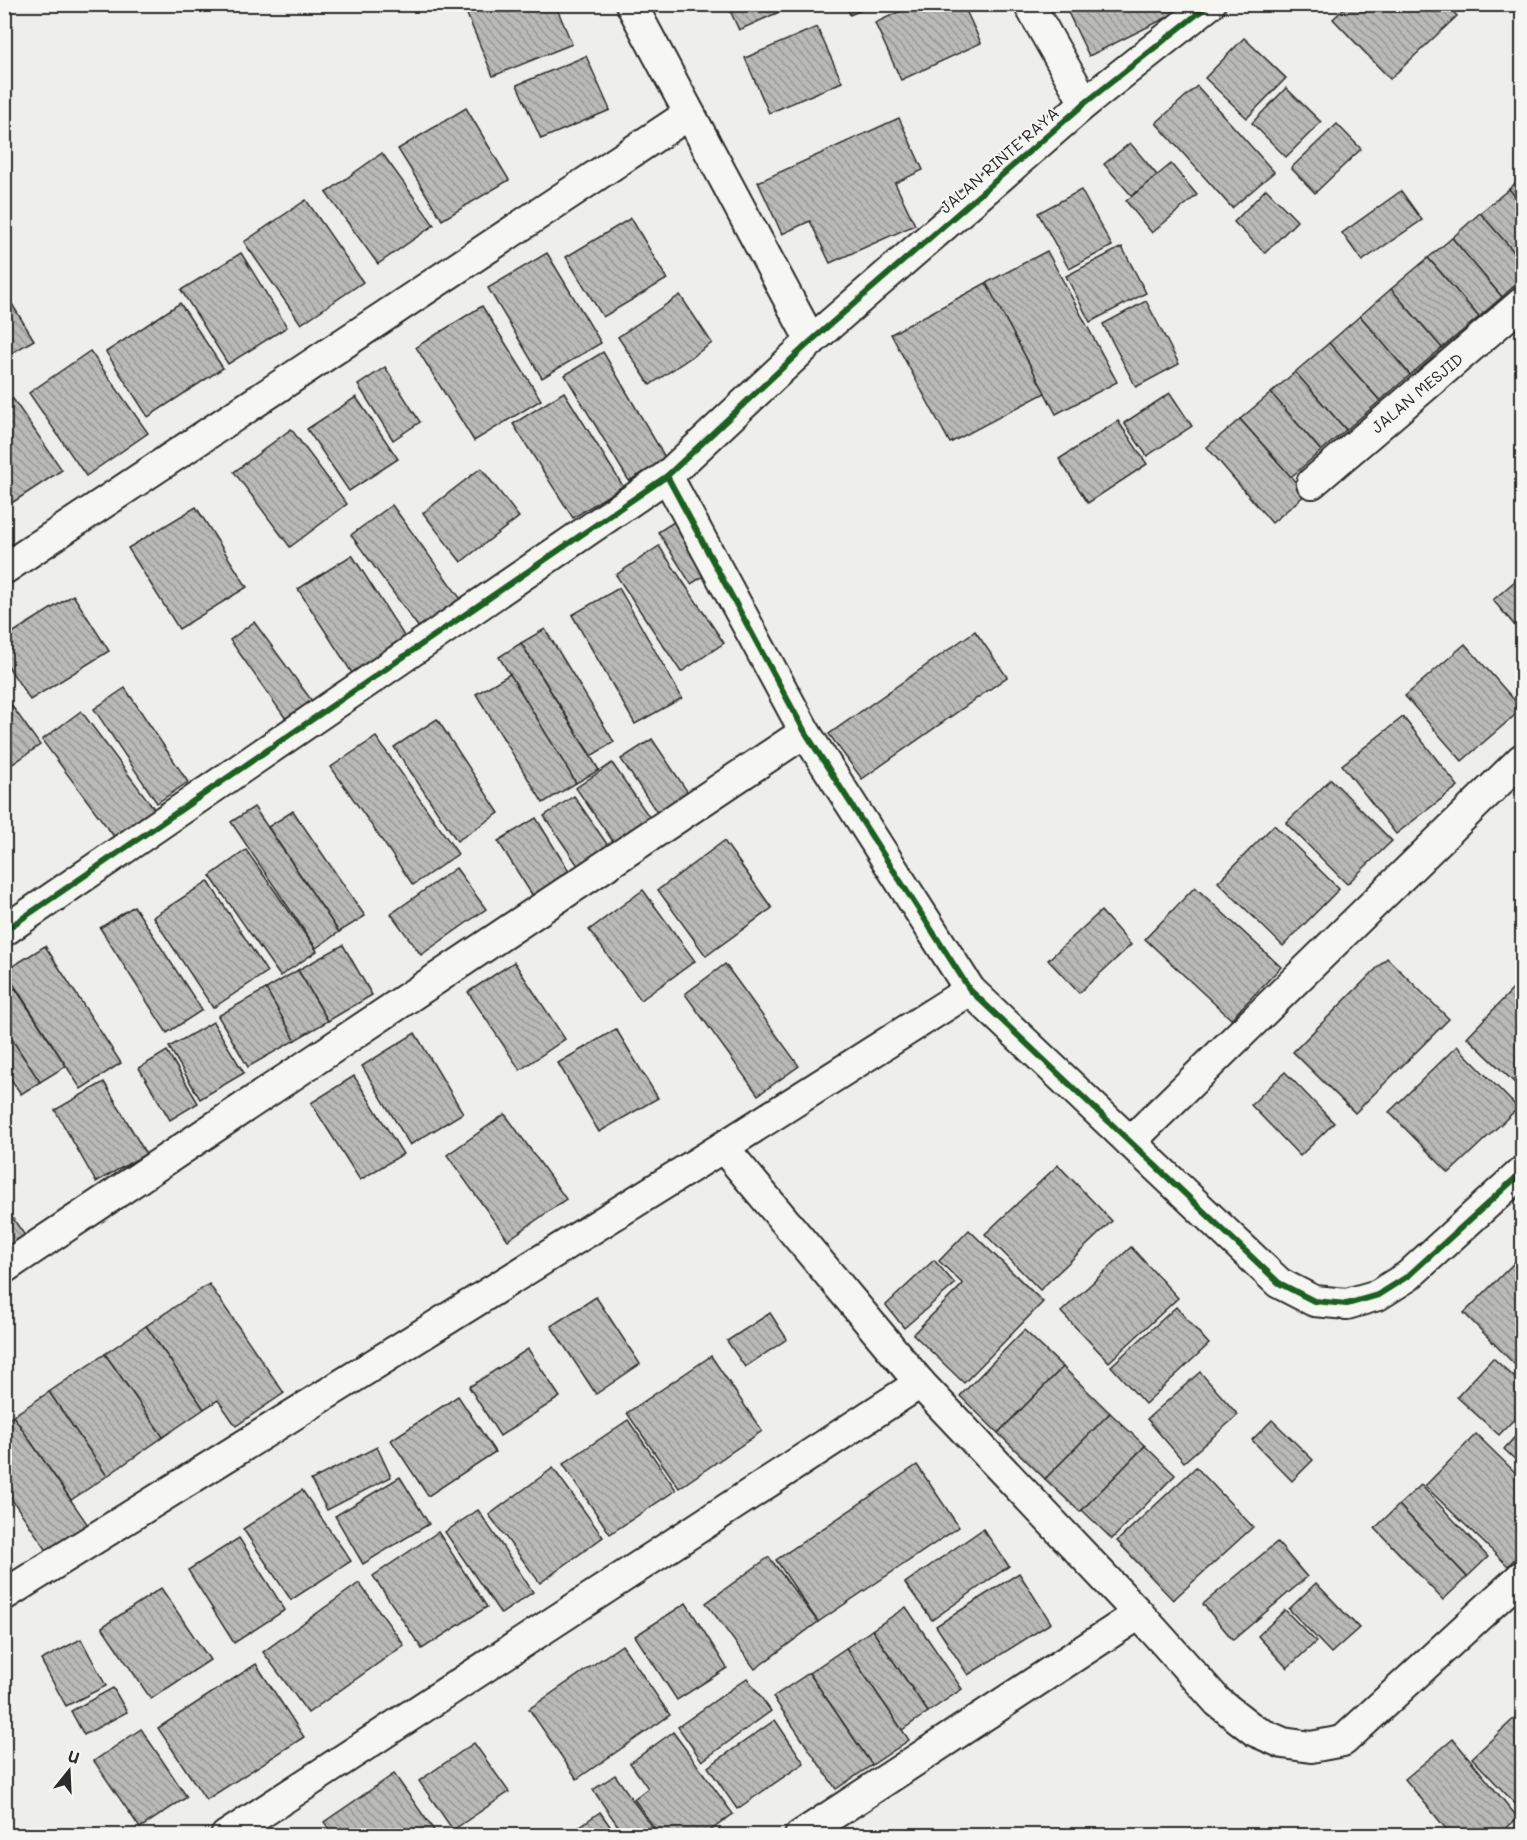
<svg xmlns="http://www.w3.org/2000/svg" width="1527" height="1840" viewBox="0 0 1527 1840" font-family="Mali,sans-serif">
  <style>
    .building { fill: url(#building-back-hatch); stroke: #2b2b2b; stroke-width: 1.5 }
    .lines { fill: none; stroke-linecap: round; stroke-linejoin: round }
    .street-casing { stroke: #2b2b2b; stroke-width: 34 }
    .street { stroke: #f6f6f2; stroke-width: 30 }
    .cycleway-casing { stroke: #f6f6f2; stroke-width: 10 }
    .cycleway { stroke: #1b5e20; stroke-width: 6 }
    .labels { text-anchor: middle; stroke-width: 4.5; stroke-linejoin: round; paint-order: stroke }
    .street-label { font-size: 16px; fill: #2b2b2b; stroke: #f6f6f2 }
  </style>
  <defs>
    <pattern id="building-back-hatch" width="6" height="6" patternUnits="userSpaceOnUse" patternTransform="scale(1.5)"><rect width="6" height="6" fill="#babab7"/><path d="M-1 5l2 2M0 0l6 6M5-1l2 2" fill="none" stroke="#979795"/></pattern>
  </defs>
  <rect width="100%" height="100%" fill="#eeeeea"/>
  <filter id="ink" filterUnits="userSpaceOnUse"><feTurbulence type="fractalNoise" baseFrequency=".0167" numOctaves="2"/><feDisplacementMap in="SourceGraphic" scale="12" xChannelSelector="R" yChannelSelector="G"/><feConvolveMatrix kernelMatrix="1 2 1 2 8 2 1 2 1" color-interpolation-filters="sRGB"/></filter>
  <g filter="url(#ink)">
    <g class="building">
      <polygon points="470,4 555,4 572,44 493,76 464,7"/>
      <polygon points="727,4 797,4 739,30"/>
      <polygon points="846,4 875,4 850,15"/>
      <polygon points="915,4 963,4 981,43 901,80 875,23"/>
      <polygon points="1064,4 1176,4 1180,11 1089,56"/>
      <polygon points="1349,4 1446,4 1457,16 1390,79 1333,19"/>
      <polygon points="817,27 842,82 769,113 745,58"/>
      <polygon points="1244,38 1286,78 1247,118 1205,78"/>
      <polygon points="586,56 610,110 541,139 517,85"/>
      <polygon points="1197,86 1274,172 1232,208 1156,123"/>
      <polygon points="1286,88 1321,122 1286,157 1252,123"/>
      <polygon points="466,108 509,180 442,220 398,149"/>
      <polygon points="899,118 923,170 895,183 915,225 830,263 810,221 782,234 758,182"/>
      <polygon points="1337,124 1361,149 1315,193 1291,168"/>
      <polygon points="1130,143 1157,175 1132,196 1104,164"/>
      <polygon points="382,153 434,225 378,264 326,193"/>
      <polygon points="1171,164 1197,195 1152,233 1126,201"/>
      <polygon points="1522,177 1522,205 1509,189"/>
      <polygon points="1266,189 1297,221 1265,253 1234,222"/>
      <polygon points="1509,189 1522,205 1522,261 1480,213"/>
      <polygon points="1081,190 1112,246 1069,269 1038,213"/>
      <polygon points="1401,191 1422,220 1362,261 1342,233"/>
      <polygon points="306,200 363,282 301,324 244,242"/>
      <polygon points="1480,213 1522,261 1522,279 1502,297 1452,238"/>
      <polygon points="631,218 667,279 603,317 566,257"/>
      <polygon points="1452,238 1502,297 1479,317 1428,258"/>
      <polygon points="1122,247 1146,293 1090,322 1066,276"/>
      <polygon points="1047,251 1117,382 1056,414 986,283"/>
      <polygon points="241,253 287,327 228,364 181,290"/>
      <polygon points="547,253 601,343 542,378 488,288"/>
      <polygon points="1428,258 1479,317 1442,348 1391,289"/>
      <polygon points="986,283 1045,393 950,443 891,334"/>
      <polygon points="1391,289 1442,348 1410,375 1360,316"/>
      <polygon points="4,291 34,340 5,357 4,356"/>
      <polygon points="680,295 712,343 650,385 618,337"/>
      <polygon points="1146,301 1179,364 1136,387 1103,324"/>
      <polygon points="180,303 223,368 148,417 106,352"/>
      <polygon points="482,306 541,400 474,441 416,347"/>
      <polygon points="1360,316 1410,375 1380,401 1329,343"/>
      <polygon points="1329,343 1380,401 1346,430 1295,372"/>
      <polygon points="90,351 148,433 86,476 29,393"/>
      <polygon points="603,352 666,459 629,481 565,375"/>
      <polygon points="385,367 420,422 393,440 358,385"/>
      <polygon points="1295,372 1346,430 1321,451 1271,393"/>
      <polygon points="564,392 623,486 573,518 513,424"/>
      <polygon points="1170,393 1192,426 1147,456 1124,423"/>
      <polygon points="1271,393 1321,451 1291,477 1240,419"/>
      <polygon points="356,397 398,459 349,491 307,429"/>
      <polygon points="13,399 62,470 4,508 4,404"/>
      <polygon points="1240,419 1306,494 1272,523 1207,447"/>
      <polygon points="1118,421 1147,464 1088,503 1059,459"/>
      <polygon points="291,429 347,504 290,547 234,472"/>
      <polygon points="481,468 519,517 461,562 423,513"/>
      <polygon points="392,505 463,602 422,632 351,535"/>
      <polygon points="196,507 247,587 179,629 128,548"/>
      <polygon points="677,520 710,572 691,584 658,532"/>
      <polygon points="659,546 724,643 681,672 616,575"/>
      <polygon points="352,555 406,639 352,673 298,589"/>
      <polygon points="1522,575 1522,634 1493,600"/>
      <polygon points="619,588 682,698 635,724 572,615"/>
      <polygon points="73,595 109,651 30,700 4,660 4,638"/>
      <polygon points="254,622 312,701 286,719 230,640"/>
      <polygon points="545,629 614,742 591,756 521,643"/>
      <polygon points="975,631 1007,677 862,779 829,734"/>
      <polygon points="521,643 599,770 576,783 499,657"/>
      <polygon points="1465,644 1522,709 1462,761 1405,696"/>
      <polygon points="510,674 576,783 543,803 476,694"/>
      <polygon points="125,688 188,782 157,803 94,709"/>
      <polygon points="4,695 40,745 4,770"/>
      <polygon points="81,711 158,814 118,842 42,740"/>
      <polygon points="1403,717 1458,786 1396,834 1342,765"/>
      <polygon points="437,719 499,813 457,841 394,747"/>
      <polygon points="376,737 458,854 413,885 331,767"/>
      <polygon points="652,739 689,794 658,814 621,759"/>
      <polygon points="612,763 650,818 614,843 576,788"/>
      <polygon points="1331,779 1392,841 1347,884 1286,823"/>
      <polygon points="574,796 611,850 581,870 544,816"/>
      <polygon points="254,807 339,932 316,948 231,822"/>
      <polygon points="293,811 365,916 339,932 268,827"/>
      <polygon points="536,818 573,878 536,901 498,841"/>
      <polygon points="1274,825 1339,889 1283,946 1218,882"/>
      <polygon points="724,841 772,908 706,956 658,890"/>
      <polygon points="246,850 317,951 280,976 210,876"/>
      <polygon points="456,868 486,909 421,955 391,914"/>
      <polygon points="208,881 267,972 213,1008 153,917"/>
      <polygon points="1195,887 1281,967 1231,1019 1145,939"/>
      <polygon points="643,890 695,961 641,1000 589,930"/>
      <polygon points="134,906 202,1010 167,1033 100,928"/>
      <polygon points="1101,911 1131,945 1079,993 1048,960"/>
      <polygon points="343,945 372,995 328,1021 298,970"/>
      <polygon points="45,946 121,1063 81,1089 5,971"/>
      <polygon points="1387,958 1449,1019 1355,1113 1293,1052"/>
      <polygon points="514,962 565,1039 520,1070 468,992"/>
      <polygon points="725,964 799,1066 758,1095 685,994"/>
      <polygon points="298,970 328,1021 295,1040 266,989"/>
      <polygon points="1517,985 1522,990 1522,1090 1467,1037"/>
      <polygon points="15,988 66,1066 40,1082 4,1028 4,995"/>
      <polygon points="266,989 295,1040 248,1067 218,1016"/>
      <polygon points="213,1022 244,1073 200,1099 169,1047"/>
      <polygon points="616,1029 658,1098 599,1132 558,1063"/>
      <polygon points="415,1033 463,1113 410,1145 362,1066"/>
      <polygon points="9,1035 40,1082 21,1094 4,1069 4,1038"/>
      <polygon points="1457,1046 1518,1108 1449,1173 1389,1112"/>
      <polygon points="167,1051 198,1103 170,1120 139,1068"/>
      <polygon points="1285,1072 1334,1123 1300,1156 1251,1105"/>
      <polygon points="354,1076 403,1154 360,1180 311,1103"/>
      <polygon points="104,1082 146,1154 96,1182 55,1110"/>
      <polygon points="505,1114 566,1199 508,1240 447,1155"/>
      <polygon points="1058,1165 1112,1221 1040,1290 985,1234"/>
      <polygon points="4,1206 26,1237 4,1252"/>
      <polygon points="969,1230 1043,1302 964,1383 913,1334 963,1284 939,1261"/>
      <polygon points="1131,1247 1178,1298 1109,1362 1061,1312"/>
      <polygon points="1522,1255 1522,1370 1521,1371 1464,1313"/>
      <polygon points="934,1260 955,1284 904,1328 886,1305"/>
      <polygon points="209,1284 284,1393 236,1426 218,1400 204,1409 146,1326"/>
      <polygon points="596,1297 640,1364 596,1394 551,1326"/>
      <polygon points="1176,1307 1209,1344 1145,1404 1111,1366"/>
      <polygon points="770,1313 787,1339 745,1367 727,1341"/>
      <polygon points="146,1326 204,1409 163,1437 105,1354"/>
      <polygon points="1024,1330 1063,1367 998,1433 960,1396"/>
      <polygon points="528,1349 560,1397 500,1436 469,1387"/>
      <polygon points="105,1354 163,1437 107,1476 49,1392"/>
      <polygon points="711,1356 762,1431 679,1488 627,1413"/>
      <polygon points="1493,1358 1522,1384 1522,1411 1499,1435 1457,1397"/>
      <polygon points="1063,1367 1110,1413 1045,1479 998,1433"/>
      <polygon points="1200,1372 1238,1415 1184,1462 1147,1419"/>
      <polygon points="49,1392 107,1476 71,1500 13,1416"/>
      <polygon points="458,1396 495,1452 428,1496 391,1440"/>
      <polygon points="1110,1413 1145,1446 1080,1512 1045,1479"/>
      <polygon points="13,1416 88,1525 48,1552 4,1488 4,1422"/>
      <polygon points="628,1420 676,1490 610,1534 563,1464"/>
      <polygon points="1272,1420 1313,1460 1292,1481 1252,1440"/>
      <polygon points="1522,1429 1522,1466 1504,1449"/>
      <polygon points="1476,1434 1522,1479 1522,1551 1508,1566 1425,1486"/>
      <polygon points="1145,1446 1175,1475 1112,1539 1082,1510"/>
      <polygon points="377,1447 391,1477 327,1510 311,1480"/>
      <polygon points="917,1465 959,1527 818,1622 776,1560"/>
      <polygon points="1196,1467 1253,1527 1173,1600 1117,1541"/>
      <polygon points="553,1468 603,1537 540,1583 489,1515"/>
      <polygon points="400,1477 429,1524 363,1564 335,1516"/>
      <polygon points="1421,1485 1488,1557 1467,1577 1399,1505"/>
      <polygon points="302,1490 351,1561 291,1600 243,1529"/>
      <polygon points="1399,1505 1467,1577 1443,1600 1375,1528"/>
      <polygon points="478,1510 533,1592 501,1614 445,1532"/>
      <polygon points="983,1529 1009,1566 932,1620 905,1583"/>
      <polygon points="438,1532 487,1607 422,1649 373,1576"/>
      <polygon points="239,1538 285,1610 234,1643 188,1570"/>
      <polygon points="1277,1542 1307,1577 1233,1640 1203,1604"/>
      <polygon points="769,1557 818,1622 755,1669 706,1603"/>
      <polygon points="1019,1573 1051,1623 968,1675 936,1626"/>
      <polygon points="359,1583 404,1645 308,1713 263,1652"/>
      <polygon points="1316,1583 1359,1628 1331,1653 1289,1609"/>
      <polygon points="161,1588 210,1660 151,1699 102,1627"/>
      <polygon points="686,1603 727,1668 677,1700 635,1636"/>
      <polygon points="906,1607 962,1689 928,1712 872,1630"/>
      <polygon points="1285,1610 1316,1642 1287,1668 1258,1636"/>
      <polygon points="872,1630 928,1712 902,1730 846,1648"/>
      <polygon points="81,1639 106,1686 66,1706 41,1660"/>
      <polygon points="622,1645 670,1715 577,1779 529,1709"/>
      <polygon points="846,1648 909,1740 872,1765 809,1673"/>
      <polygon points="256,1664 304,1737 206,1800 158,1728"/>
      <polygon points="809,1673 872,1765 836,1789 773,1697"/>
      <polygon points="747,1678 771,1711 702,1761 678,1727"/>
      <polygon points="113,1688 127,1712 84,1735 71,1711"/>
      <polygon points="1522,1711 1522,1811 1472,1758"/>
      <polygon points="775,1720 804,1763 737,1809 708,1767"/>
      <polygon points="141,1729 187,1797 140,1828 94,1761"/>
      <polygon points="673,1732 733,1814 703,1836 660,1836 634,1799 648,1788 630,1763"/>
      <polygon points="1453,1739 1518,1818 1497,1836 1452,1836 1405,1779"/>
      <polygon points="474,1743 509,1792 453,1830 419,1781"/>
      <polygon points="394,1774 438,1836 334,1836 324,1822"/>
      <polygon points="615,1775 658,1836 625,1836 593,1790"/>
      <polygon points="600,1812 617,1836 566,1836"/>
      <polygon points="1522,1822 1522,1835 1516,1828"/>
    </g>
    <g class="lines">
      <defs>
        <g id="street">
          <polyline points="631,4 811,341"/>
          <polyline points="1029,4 1085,103"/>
          <polyline points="667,476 805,732 970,990 1279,1283 1314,1301 1347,1304 1378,1295 1408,1276 1522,1172"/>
          <polyline points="1312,483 1522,303"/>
          <polyline points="4,569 689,114"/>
          <polyline points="4,931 667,476 811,341 1085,103 1210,4"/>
          <polyline points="1130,1142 1522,759"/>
          <polyline points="723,1147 920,1383 1139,1614 1218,1702 1255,1731 1283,1743 1311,1747 1343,1741 1522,1576"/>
          <polyline points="4,1268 805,732"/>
          <polyline points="4,1595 723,1147 970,990"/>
          <polyline points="226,1836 920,1383"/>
          <polyline points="800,1836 1139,1614"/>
        </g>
      </defs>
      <use href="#street" class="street-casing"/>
      <use href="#street" class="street"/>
      <defs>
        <g id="cycleway">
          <polyline points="667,476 805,732 970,990 1279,1283 1314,1301 1347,1304 1378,1295 1408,1276 1522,1172"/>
          <polyline points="4,931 667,476 811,341 1085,103 1210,4"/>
        </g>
      </defs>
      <use href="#cycleway" class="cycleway-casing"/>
      <use href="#cycleway" class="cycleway"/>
    </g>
  </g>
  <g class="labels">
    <g class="street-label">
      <text transform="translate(999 160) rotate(-41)" y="6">JALAN RINTE RAYA</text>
      <text transform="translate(1417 393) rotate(-40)" y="6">JALAN MESJID</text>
    </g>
  </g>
  <rect width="1527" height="1840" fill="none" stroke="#f6f6f2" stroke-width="24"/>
  <rect x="12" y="12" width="1503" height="1816" fill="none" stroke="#2b2b2b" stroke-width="2" filter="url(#ink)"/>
  <g transform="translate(69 1771) rotate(18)" stroke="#f6f6f2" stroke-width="4.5" paint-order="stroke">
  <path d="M0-4.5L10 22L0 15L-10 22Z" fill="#2b2b2b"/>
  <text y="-9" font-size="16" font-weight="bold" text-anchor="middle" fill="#2b2b2b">U</text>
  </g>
</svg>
